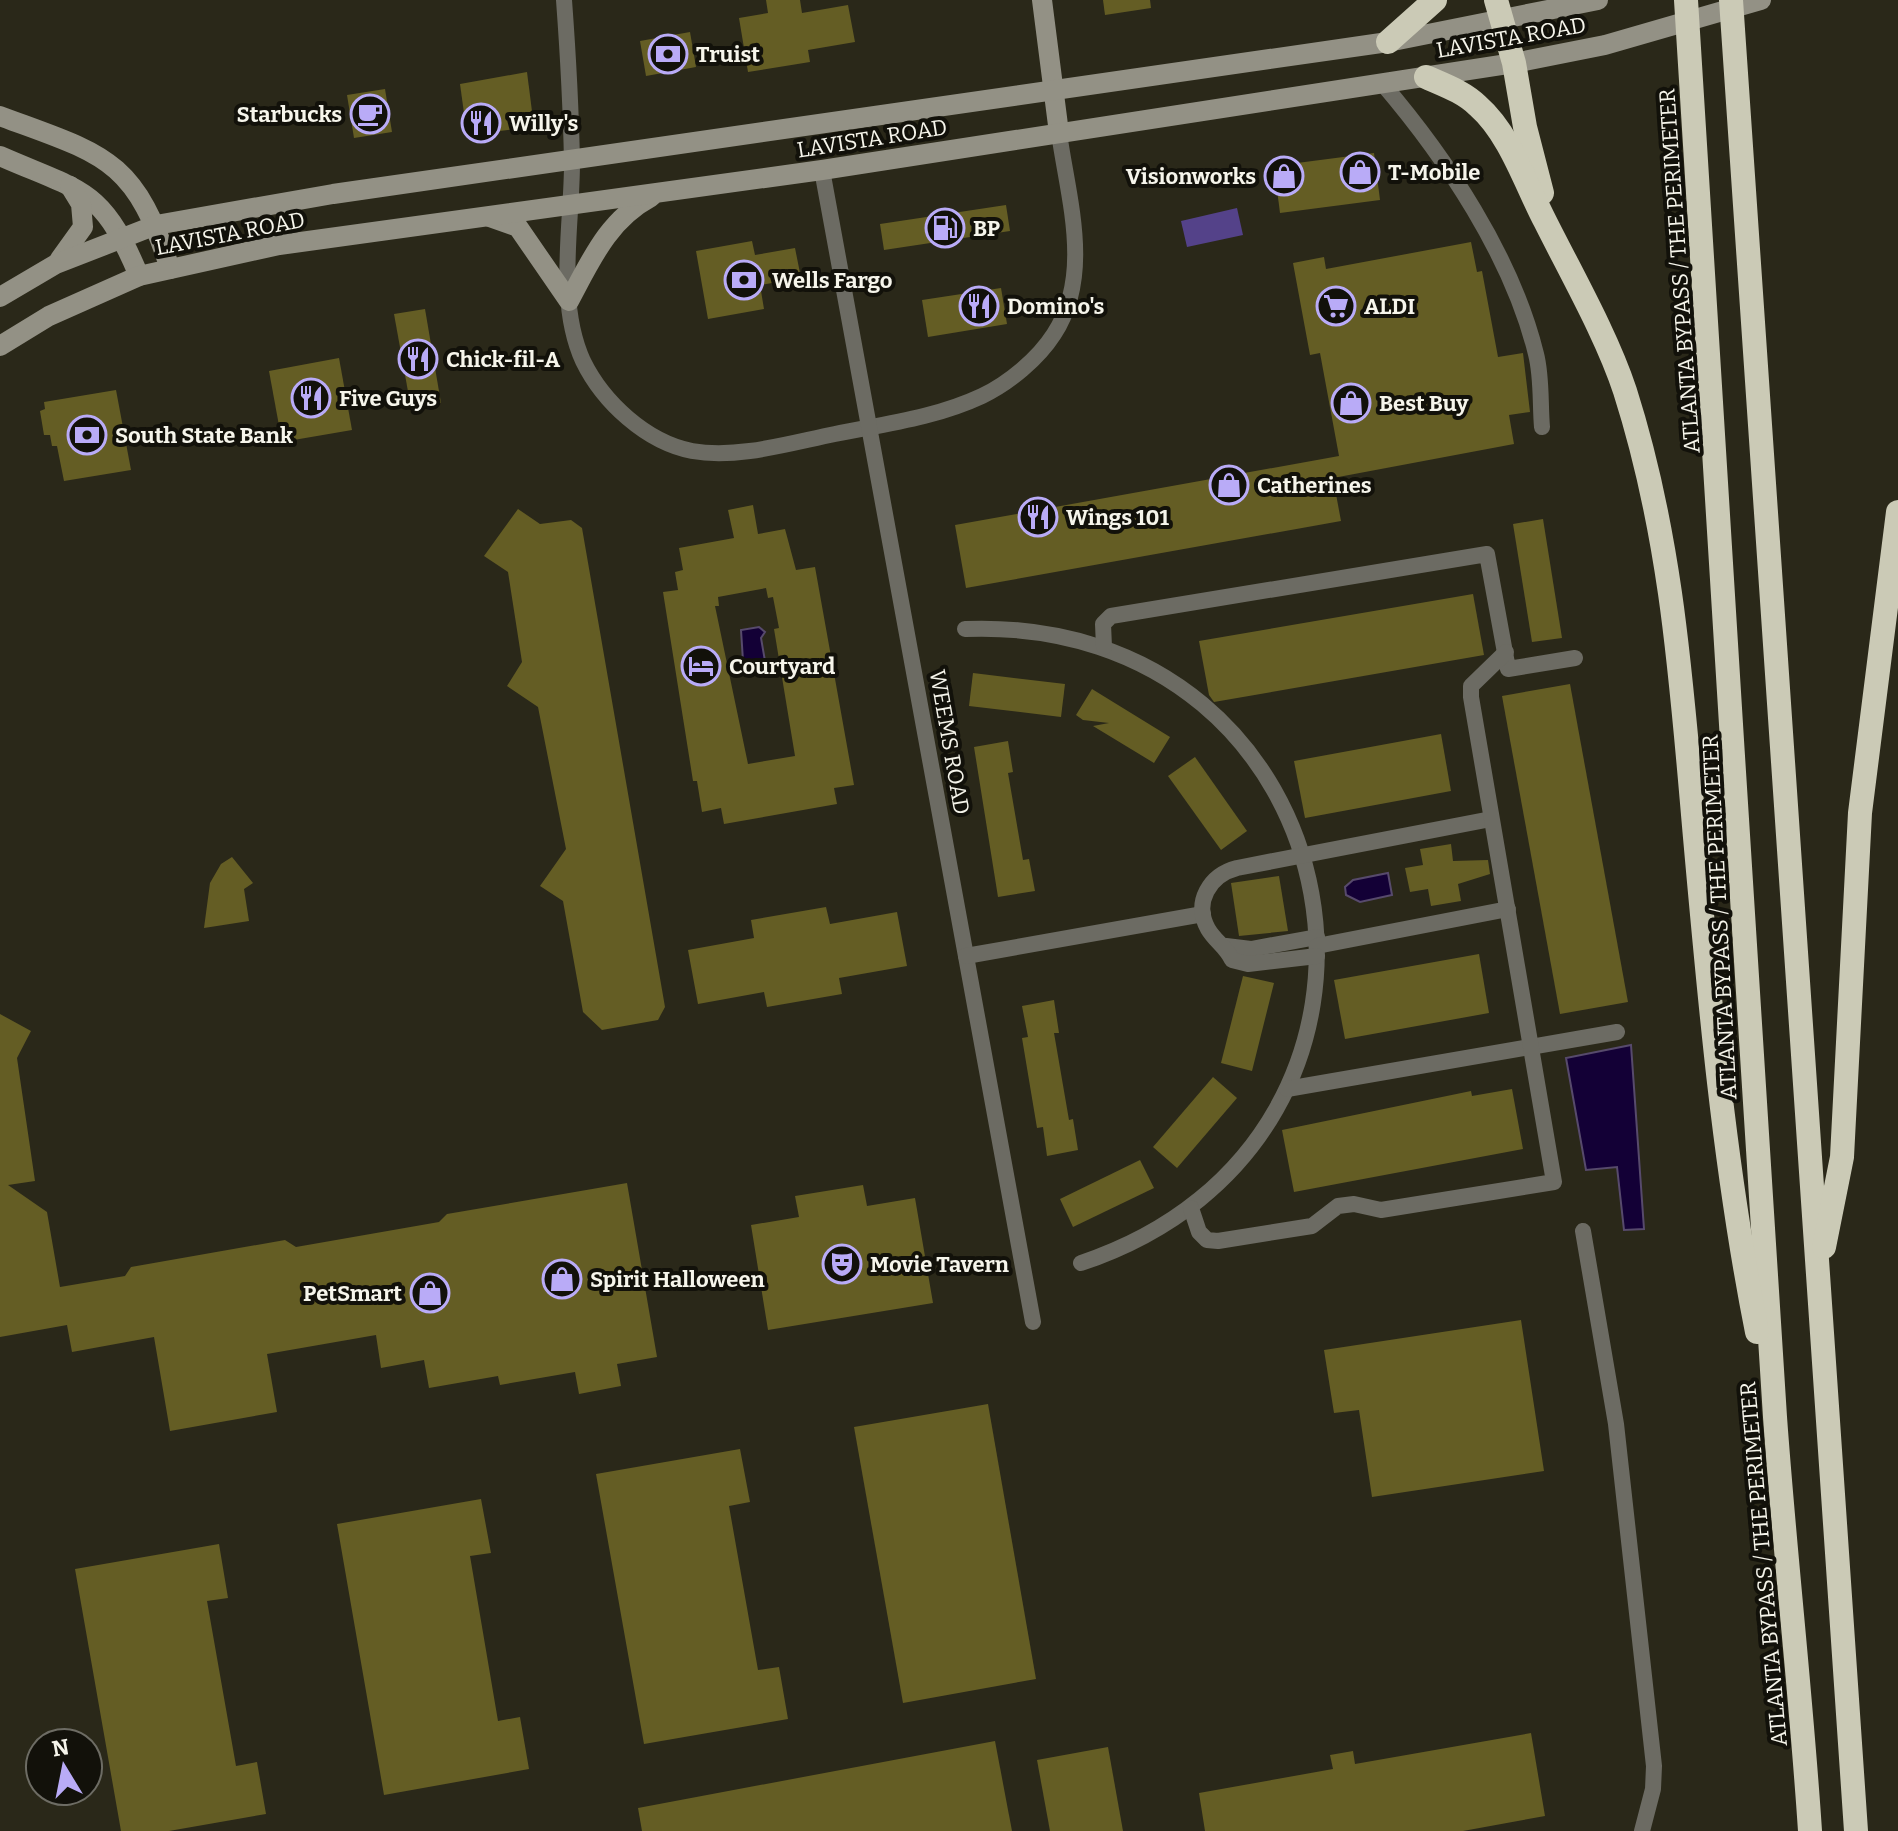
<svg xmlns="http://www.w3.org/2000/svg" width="1898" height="1831" viewBox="0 0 1898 1831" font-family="Bitter,serif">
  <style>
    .green { fill: #544289 }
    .water { fill: #130036; stroke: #574a6c; stroke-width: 2 }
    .building { fill: #645d24; fill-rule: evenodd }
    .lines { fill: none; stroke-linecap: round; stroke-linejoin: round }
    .street { stroke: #6c6b63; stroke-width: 16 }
    .secondary { stroke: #939185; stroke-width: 20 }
    .highway { stroke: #cbcab6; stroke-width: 24 }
    .labels { text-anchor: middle; stroke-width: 8; stroke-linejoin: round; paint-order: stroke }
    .street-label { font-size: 22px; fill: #f6f5eb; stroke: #12110a }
    .poi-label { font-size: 22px; font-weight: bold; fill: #f6f5eb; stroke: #12110a; text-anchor: start }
  </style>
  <rect width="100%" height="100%" fill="#2a2819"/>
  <polygon class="green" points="1237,208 1243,235 1187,247 1181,221"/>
  <g class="water">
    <polygon points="759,627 765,632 761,638 765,661 748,664 743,661 741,630"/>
    <polygon points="1388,873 1392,895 1360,902 1346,895 1345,887 1353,880"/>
    <polygon points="1631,1045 1644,1229 1624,1230 1617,1167 1586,1170 1566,1058"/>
  </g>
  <g class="building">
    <polygon points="766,0 800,0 802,13 848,5 855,42 808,50 810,62 748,72 739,18 768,13"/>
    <polygon points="1103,0 1150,0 1151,8 1105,15"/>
    <polygon points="690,32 696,67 646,76 640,41"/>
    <polygon points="527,72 534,127 467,135 460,84"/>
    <polygon points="385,89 392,132 354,138 347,95"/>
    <polygon points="1374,153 1380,200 1280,213 1274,166"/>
    <polygon points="1006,205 1010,231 884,250 880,224"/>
    <polygon points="752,241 755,255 795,248 801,278 760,285 764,309 708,319 696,251"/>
    <polygon points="1471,242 1477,272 1482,271 1498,357 1523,353 1530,412 1509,415 1514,444 1333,478 1341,521 966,588 955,525 1339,456 1320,353 1310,355 1293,263 1324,257 1326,269"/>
    <polygon points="1001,288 1007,324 928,337 922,300"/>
    <polygon points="425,309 441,403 411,408 394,314"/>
    <polygon points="339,358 352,430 282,442 269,371"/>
    <polygon points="116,390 131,470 64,481 57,446 52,446 50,435 44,435 40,411 45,409 44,402"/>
    <path d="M 753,505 L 758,534 L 785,529 L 796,570 L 815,567 L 854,785 L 834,788 L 837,804 L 724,824 L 721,808 L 702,812 L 697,781 L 693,781 L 663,592 L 678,590 L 675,572 L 683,570 L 679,548 L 734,538 L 728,510 ZM 766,588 L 768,598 L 773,597 L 779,628 L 774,629 L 795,756 L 748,764 L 715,606 L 719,606 L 718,597 Z"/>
    <polygon points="518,509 540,524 571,520 582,528 665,1007 658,1020 602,1030 583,1012 563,901 540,886 566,849 538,707 507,686 522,662 508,572 484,556"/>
    <polygon points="1543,519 1562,638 1532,642 1513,524"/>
    <polygon points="1473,594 1484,655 1214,702 1209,695 1199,641"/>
    <polygon points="973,673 1065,684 1061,717 969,706"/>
    <polygon points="1570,684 1628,1002 1560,1014 1502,696"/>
    <polygon points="1092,689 1170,737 1154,763 1093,726 1109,723 1083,720 1076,715"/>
    <polygon points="1441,734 1451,791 1305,818 1294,761"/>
    <polygon points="1008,741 1013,772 1008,773 1023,860 1029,859 1035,891 998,897 974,747"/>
    <polygon points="1195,757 1247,831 1221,850 1168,776"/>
    <polygon points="1451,844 1453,861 1488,860 1490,874 1458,884 1461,901 1431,906 1428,889 1410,892 1405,868 1423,865 1420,849"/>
    <polygon points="232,857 253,883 244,889 249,921 204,928 210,883 221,864"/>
    <polygon points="1279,876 1288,931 1239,936 1231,883"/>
    <polygon points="826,907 830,924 897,912 907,966 839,978 842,994 767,1007 764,992 698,1004 688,950 754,938 751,920"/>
    <polygon points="1479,954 1489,1013 1345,1039 1334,980"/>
    <polygon points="1243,976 1274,983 1252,1071 1221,1063"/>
    <polygon points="1054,1000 1059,1033 1054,1033 1069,1120 1073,1119 1078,1150 1047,1156 1043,1127 1037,1128 1022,1038 1028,1037 1022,1006"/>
    <polygon points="0,1014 31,1031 17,1058 35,1181 8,1185 47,1212 60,1287 125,1276 131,1267 285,1240 296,1247 439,1222 447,1214 627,1183 657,1357 617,1364 621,1386 579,1394 575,1372 500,1385 498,1376 429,1388 424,1360 381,1368 376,1335 267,1354 277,1412 170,1431 154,1337 72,1352 67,1325 0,1337"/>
    <polygon points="1213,1077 1237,1098 1177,1168 1153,1147"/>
    <polygon points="1512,1089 1523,1149 1294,1192 1282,1130 1471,1091 1472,1096"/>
    <polygon points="1140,1160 1154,1188 1073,1227 1060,1199"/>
    <polygon points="863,1185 867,1206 915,1198 933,1303 768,1330 751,1225 799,1217 795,1196"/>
    <polygon points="1521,1320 1544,1471 1372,1497 1359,1410 1334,1413 1324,1350"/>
    <polygon points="988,1404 1036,1679 903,1703 854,1427"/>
    <polygon points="740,1449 750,1502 729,1506 758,1670 779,1667 788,1719 644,1744 596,1474"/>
    <polygon points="481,1499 491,1553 470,1556 498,1721 520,1717 529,1769 384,1795 337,1524"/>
    <polygon points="219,1544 228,1598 207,1601 236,1766 257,1762 266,1814 169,1831 121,1831 75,1569"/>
    <polygon points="1531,1733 1545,1816 1463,1831 1205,1831 1199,1793 1333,1769 1330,1755 1353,1751 1355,1764"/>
    <polygon points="995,1741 1012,1831 642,1831 638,1808"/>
    <polygon points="1108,1747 1123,1831 1050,1831 1037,1760"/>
  </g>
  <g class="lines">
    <g class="street">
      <path d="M 564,0 C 568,54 571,109 572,163 C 572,226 556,302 583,361 C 603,402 646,442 692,451 C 738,459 790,443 835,434 C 885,424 935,418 982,396 C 1009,383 1038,359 1054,334 C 1093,274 1068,198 1059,133"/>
      <path d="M 1382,83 C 1446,158 1512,256 1536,354 C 1542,377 1540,404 1542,427"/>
      <polyline points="822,170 1033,1322"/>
      <path d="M 965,629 C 1360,614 1455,1138 1081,1263"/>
      <polyline points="1104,647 1103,624 1111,616 1487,554 1508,669 1575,658"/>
      <polyline points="1226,946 1251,949 1317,937"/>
      <polyline points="1317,946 1508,909"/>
      <polyline points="966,956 1203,914"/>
      <path d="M 1317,956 L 1248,964 L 1232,960 C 1226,947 1215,941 1208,929 C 1193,902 1210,875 1237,868 L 1491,819"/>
      <polyline points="1287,1089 1617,1032"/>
      <polyline points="1191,1208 1199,1232 1207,1240 1218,1241 1312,1226 1338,1206 1354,1204 1381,1210 1554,1182 1471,697 1471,686 1506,652"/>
      <polyline points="1583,1231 1616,1424 1654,1766 1653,1789 1642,1831"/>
    </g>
    <g class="secondary">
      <polyline points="1042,0 1059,133"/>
      <path d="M 0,116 C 102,154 135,157 170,269"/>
      <path d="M 0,156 C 82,192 102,187 139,276"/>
      <path d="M 490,217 L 518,227 L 569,301 C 591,260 608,220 651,197"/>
      <polyline points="60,259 83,227 81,204 70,186"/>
      <polyline points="0,297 56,264 156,225 333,194 1388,42 1598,0"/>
      <polyline points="0,346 49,316 139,276 279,245 822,170 1514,63 1605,45 1761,0"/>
    </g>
    <g class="highway">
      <polyline points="1496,0 1514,63 1525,127 1542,193"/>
      <path d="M 1686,0 C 1718,472 1742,945 1775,1417 C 1785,1556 1801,1693 1810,1831"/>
      <polyline points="1731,0 1856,1831"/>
      <polyline points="1388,42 1435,0"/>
      <path d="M 1426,77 C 1444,85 1464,92 1478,106 C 1510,134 1526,185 1545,221 C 1571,273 1607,336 1625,391 C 1671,535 1681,677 1694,826 C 1709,995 1724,1166 1757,1332"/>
      <polyline points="1824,1247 1842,1157 1860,813 1898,512"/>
    </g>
  </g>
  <defs>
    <symbol id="bank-ring" viewBox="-11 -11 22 22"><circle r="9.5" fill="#12110a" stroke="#b9abf7" stroke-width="1.5"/><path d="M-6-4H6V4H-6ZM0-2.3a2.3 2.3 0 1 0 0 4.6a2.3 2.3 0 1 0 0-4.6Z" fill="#b9abf7"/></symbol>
    <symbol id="cafe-ring" viewBox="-11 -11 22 22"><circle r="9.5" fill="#12110a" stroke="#b9abf7" stroke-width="1.5"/><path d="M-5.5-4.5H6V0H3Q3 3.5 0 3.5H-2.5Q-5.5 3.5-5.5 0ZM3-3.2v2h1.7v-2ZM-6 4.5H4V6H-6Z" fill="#b9abf7"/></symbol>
    <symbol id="restaurant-ring" viewBox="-11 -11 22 22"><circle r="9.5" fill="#12110a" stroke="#b9abf7" stroke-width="1.5"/><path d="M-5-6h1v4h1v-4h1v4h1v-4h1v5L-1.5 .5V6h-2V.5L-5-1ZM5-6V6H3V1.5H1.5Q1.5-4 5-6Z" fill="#b9abf7"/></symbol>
    <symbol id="shop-ring" viewBox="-11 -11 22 22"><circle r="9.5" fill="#12110a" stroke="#b9abf7" stroke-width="1.5"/><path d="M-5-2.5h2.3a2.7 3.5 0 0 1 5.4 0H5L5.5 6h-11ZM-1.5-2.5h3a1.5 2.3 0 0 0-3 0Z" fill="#b9abf7"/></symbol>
    <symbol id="fuel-ring" viewBox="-11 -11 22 22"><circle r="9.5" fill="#12110a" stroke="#b9abf7" stroke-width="1.5"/><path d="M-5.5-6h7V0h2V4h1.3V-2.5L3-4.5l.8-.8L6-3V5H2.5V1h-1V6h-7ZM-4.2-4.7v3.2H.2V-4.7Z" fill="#b9abf7"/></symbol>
    <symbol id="supermarket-ring" viewBox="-11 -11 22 22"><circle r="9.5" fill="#12110a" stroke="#b9abf7" stroke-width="1.5"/><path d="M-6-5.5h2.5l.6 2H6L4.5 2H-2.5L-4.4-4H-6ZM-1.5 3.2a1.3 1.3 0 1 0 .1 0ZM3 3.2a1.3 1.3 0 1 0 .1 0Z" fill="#b9abf7"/></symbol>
    <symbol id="hotel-ring" viewBox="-11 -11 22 22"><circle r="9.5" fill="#12110a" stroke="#b9abf7" stroke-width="1.5"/><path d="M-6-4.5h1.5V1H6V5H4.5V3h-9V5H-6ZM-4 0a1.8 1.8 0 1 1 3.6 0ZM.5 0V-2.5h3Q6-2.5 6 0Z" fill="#b9abf7"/></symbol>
    <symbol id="theatre-ring" viewBox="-11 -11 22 22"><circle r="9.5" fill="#12110a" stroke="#b9abf7" stroke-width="1.5"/><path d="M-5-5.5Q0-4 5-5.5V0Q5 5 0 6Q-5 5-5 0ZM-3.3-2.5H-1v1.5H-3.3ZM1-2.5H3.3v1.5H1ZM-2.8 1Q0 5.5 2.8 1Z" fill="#b9abf7"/></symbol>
  </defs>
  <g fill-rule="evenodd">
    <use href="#bank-ring" x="646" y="32" width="44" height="44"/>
    <use href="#cafe-ring" x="348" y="92" width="44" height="44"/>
    <use href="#restaurant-ring" x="459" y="101" width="44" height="44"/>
    <use href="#shop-ring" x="1338" y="150" width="44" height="44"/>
    <use href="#shop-ring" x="1262" y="154" width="44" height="44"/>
    <use href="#fuel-ring" x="923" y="206" width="44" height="44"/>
    <use href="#bank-ring" x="722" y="258" width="44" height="44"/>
    <use href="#restaurant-ring" x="957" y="284" width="44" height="44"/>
    <use href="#supermarket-ring" x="1314" y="284" width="44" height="44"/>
    <use href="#restaurant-ring" x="396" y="337" width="44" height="44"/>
    <use href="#restaurant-ring" x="289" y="376" width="44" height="44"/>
    <use href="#shop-ring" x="1329" y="381" width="44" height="44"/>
    <use href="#bank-ring" x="65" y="413" width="44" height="44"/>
    <use href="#shop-ring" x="1207" y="463" width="44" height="44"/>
    <use href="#restaurant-ring" x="1016" y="495" width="44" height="44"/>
    <use href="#hotel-ring" x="679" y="644" width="44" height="44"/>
    <use href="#theatre-ring" x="820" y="1242" width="44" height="44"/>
    <use href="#shop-ring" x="540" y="1257" width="44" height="44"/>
    <use href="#shop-ring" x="408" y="1271" width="44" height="44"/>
  </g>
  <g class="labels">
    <g class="street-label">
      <text transform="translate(1511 37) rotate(-10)" y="8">LAVISTA ROAD</text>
      <text transform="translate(872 138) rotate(-9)" y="8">LAVISTA ROAD</text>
      <text transform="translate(230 233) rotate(-11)" y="8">LAVISTA ROAD</text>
      <text transform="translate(1679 271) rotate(-94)" y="8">ATLANTA BYPASS / THE PERIMETER</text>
      <text transform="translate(950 742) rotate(80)" y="8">WEEMS ROAD</text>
      <text transform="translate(1719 917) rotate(-93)" y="8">ATLANTA BYPASS / THE PERIMETER</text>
      <text transform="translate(1763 1564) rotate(-95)" y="8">ATLANTA BYPASS / THE PERIMETER</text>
    </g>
    <g class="poi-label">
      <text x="696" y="62">Truist</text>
      <text x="342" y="122" text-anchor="end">Starbucks</text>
      <text x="509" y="131">Willy's</text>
      <text x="1388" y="180">T-Mobile</text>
      <text x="1256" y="184" text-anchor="end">Visionworks</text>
      <text x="973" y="236">BP</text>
      <text x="772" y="288">Wells Fargo</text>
      <text x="1007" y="314">Domino's</text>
      <text x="1364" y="314">ALDI</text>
      <text x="446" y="367">Chick-fil-A</text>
      <text x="339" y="406">Five Guys</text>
      <text x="1379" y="411">Best Buy</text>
      <text x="115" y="443">South State Bank</text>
      <text x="1257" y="493">Catherines</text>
      <text x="1066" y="525">Wings 101</text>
      <text x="729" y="674">Courtyard</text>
      <text x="870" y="1272">Movie Tavern</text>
      <text x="590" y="1287">Spirit Halloween</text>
      <text x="402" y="1301" text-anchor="end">PetSmart</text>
    </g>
  </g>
  <g transform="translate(64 1767) rotate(350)"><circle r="38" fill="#12110a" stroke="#6d6c64" stroke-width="2"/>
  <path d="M0-6L14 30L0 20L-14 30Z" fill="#b9abf7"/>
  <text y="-12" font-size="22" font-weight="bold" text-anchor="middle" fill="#f6f5eb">N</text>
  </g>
</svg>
